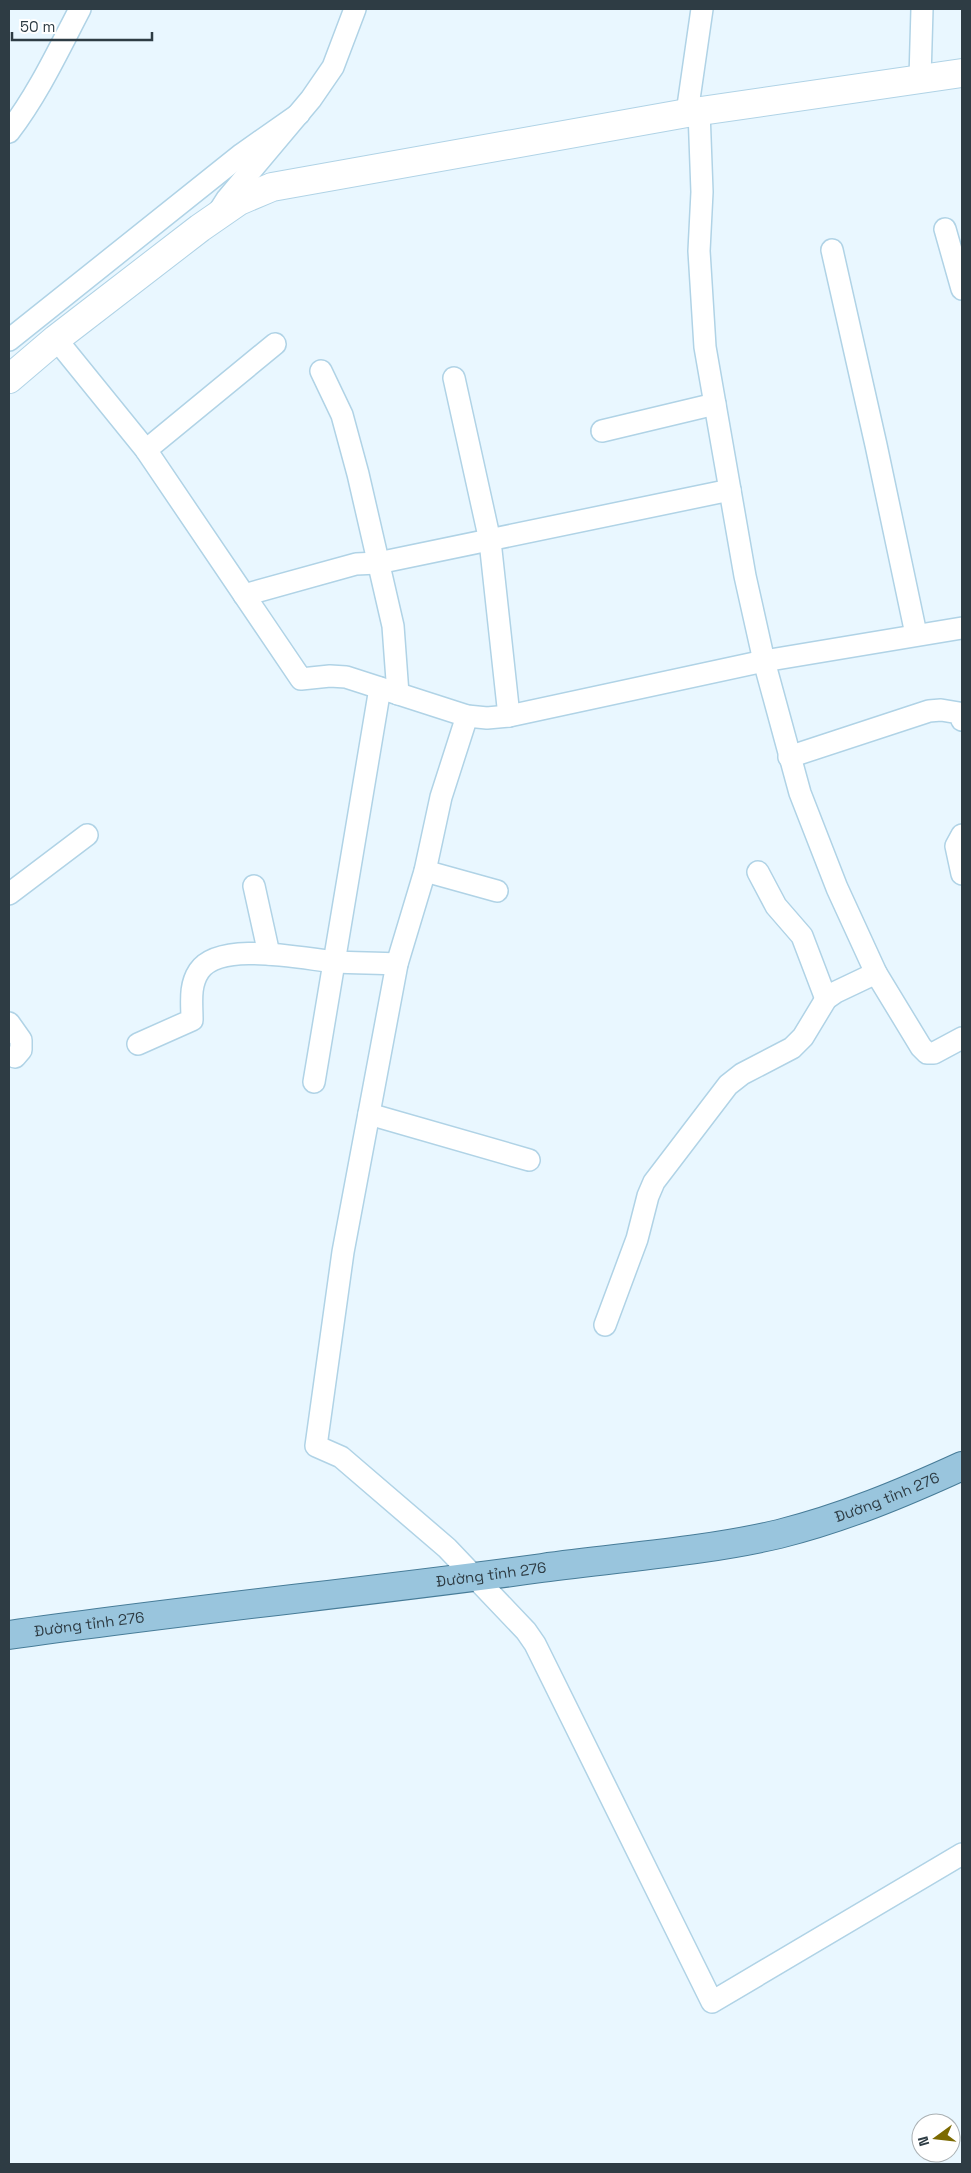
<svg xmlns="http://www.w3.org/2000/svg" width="971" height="2173" viewBox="0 0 971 2173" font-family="'Space Grotesk',sans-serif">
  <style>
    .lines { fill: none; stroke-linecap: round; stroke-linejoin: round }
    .minor-casing { stroke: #b0d3e6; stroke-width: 24 }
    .secondary-casing { stroke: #b0d3e6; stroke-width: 30 }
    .primary-casing { stroke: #477c98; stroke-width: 30 }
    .minor { stroke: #fff; stroke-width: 21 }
    .secondary { stroke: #fff; stroke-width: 28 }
    .primary { stroke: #99c5dd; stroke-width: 28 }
    .labels { text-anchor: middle; stroke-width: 5; stroke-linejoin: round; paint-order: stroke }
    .street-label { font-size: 15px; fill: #2e3c44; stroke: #fff }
  </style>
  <rect width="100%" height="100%" fill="#e9f7ff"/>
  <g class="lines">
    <defs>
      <g id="minor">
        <polyline points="920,78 922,9"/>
        <polyline points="699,111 702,192 699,251 705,347 745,576 764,661 800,793 837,888 876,973 921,1047 927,1053 934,1053 962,1038"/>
        <polyline points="687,113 702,9"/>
        <path d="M 9,132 C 38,94 58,51 80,9"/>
        <polyline points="220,210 227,199 311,99 333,67 355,9"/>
        <polyline points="945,229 962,289"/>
        <polyline points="832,250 876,445 916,634"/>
        <polyline points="56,339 146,450 301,679 330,676 346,677 467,716 487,718 509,716 764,661 962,628"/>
        <polyline points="9,340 242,154 299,114"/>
        <polyline points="321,371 342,415 358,474 393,626 398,694"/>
        <polyline points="454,378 490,541 509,716"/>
        <polyline points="602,431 715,404"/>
        <polyline points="146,450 275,344"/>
        <polyline points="244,595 356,564 378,563 730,490"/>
        <polyline points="467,716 441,797 425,871 397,964 343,1252 316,1446 341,1457 447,1548 526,1631 535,1644 712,2002 962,1854"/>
        <polyline points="789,757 929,711 941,710 959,713 962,720"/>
        <polyline points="962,835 956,846 962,874"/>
        <polyline points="425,871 497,891"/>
        <polyline points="758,872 776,906 802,936 826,999"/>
        <polyline points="254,886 269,954"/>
        <polyline points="9,894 87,835"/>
        <polyline points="9,1023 21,1040 21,1050 15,1057"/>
        <path d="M 138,1044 L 192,1020 C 192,1003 189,986 199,971 C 220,940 303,959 336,962 C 356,963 377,963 397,964"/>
        <polyline points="314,1082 380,688"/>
        <polyline points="369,1114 529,1160"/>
        <polyline points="605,1325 637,1239 648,1196 654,1182 728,1085 742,1074 792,1048 803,1037 826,999 836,992 876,973"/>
      </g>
      <polyline id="secondary" points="9,379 56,339 200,228 239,201 272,187 687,113 962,73"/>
      <g id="primary">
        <path id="s1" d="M 9,1635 C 186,1610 365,1592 542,1568 C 621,1557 702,1552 779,1534 C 843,1518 903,1493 962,1466"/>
      </g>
    </defs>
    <use href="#minor" class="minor-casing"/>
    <use href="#secondary" class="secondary-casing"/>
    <use href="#primary" class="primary-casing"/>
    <use href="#minor" class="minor"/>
    <use href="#secondary" class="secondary"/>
    <use href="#primary" class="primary"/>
  </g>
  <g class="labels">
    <g class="street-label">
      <text dy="5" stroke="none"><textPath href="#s1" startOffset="891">Đường tỉnh 276</textPath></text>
      <text dy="5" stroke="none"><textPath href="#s1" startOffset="486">Đường tỉnh 276</textPath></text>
      <text dy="5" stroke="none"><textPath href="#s1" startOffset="81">Đường tỉnh 276</textPath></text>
    </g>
  </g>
  <rect width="971" height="2173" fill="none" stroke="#2e3c44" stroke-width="20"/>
  <g transform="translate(936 2138) rotate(255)"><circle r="24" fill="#ffffff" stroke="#abb1b4"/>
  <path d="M0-4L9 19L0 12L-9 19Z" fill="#7c6a01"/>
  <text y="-8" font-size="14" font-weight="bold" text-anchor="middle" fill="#2e3c44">N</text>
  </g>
  <path d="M12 32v8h140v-8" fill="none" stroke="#2e3c44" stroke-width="2.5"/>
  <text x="20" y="32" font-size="15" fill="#2e3c44" stroke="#ffffff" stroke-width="4" paint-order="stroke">50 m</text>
</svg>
